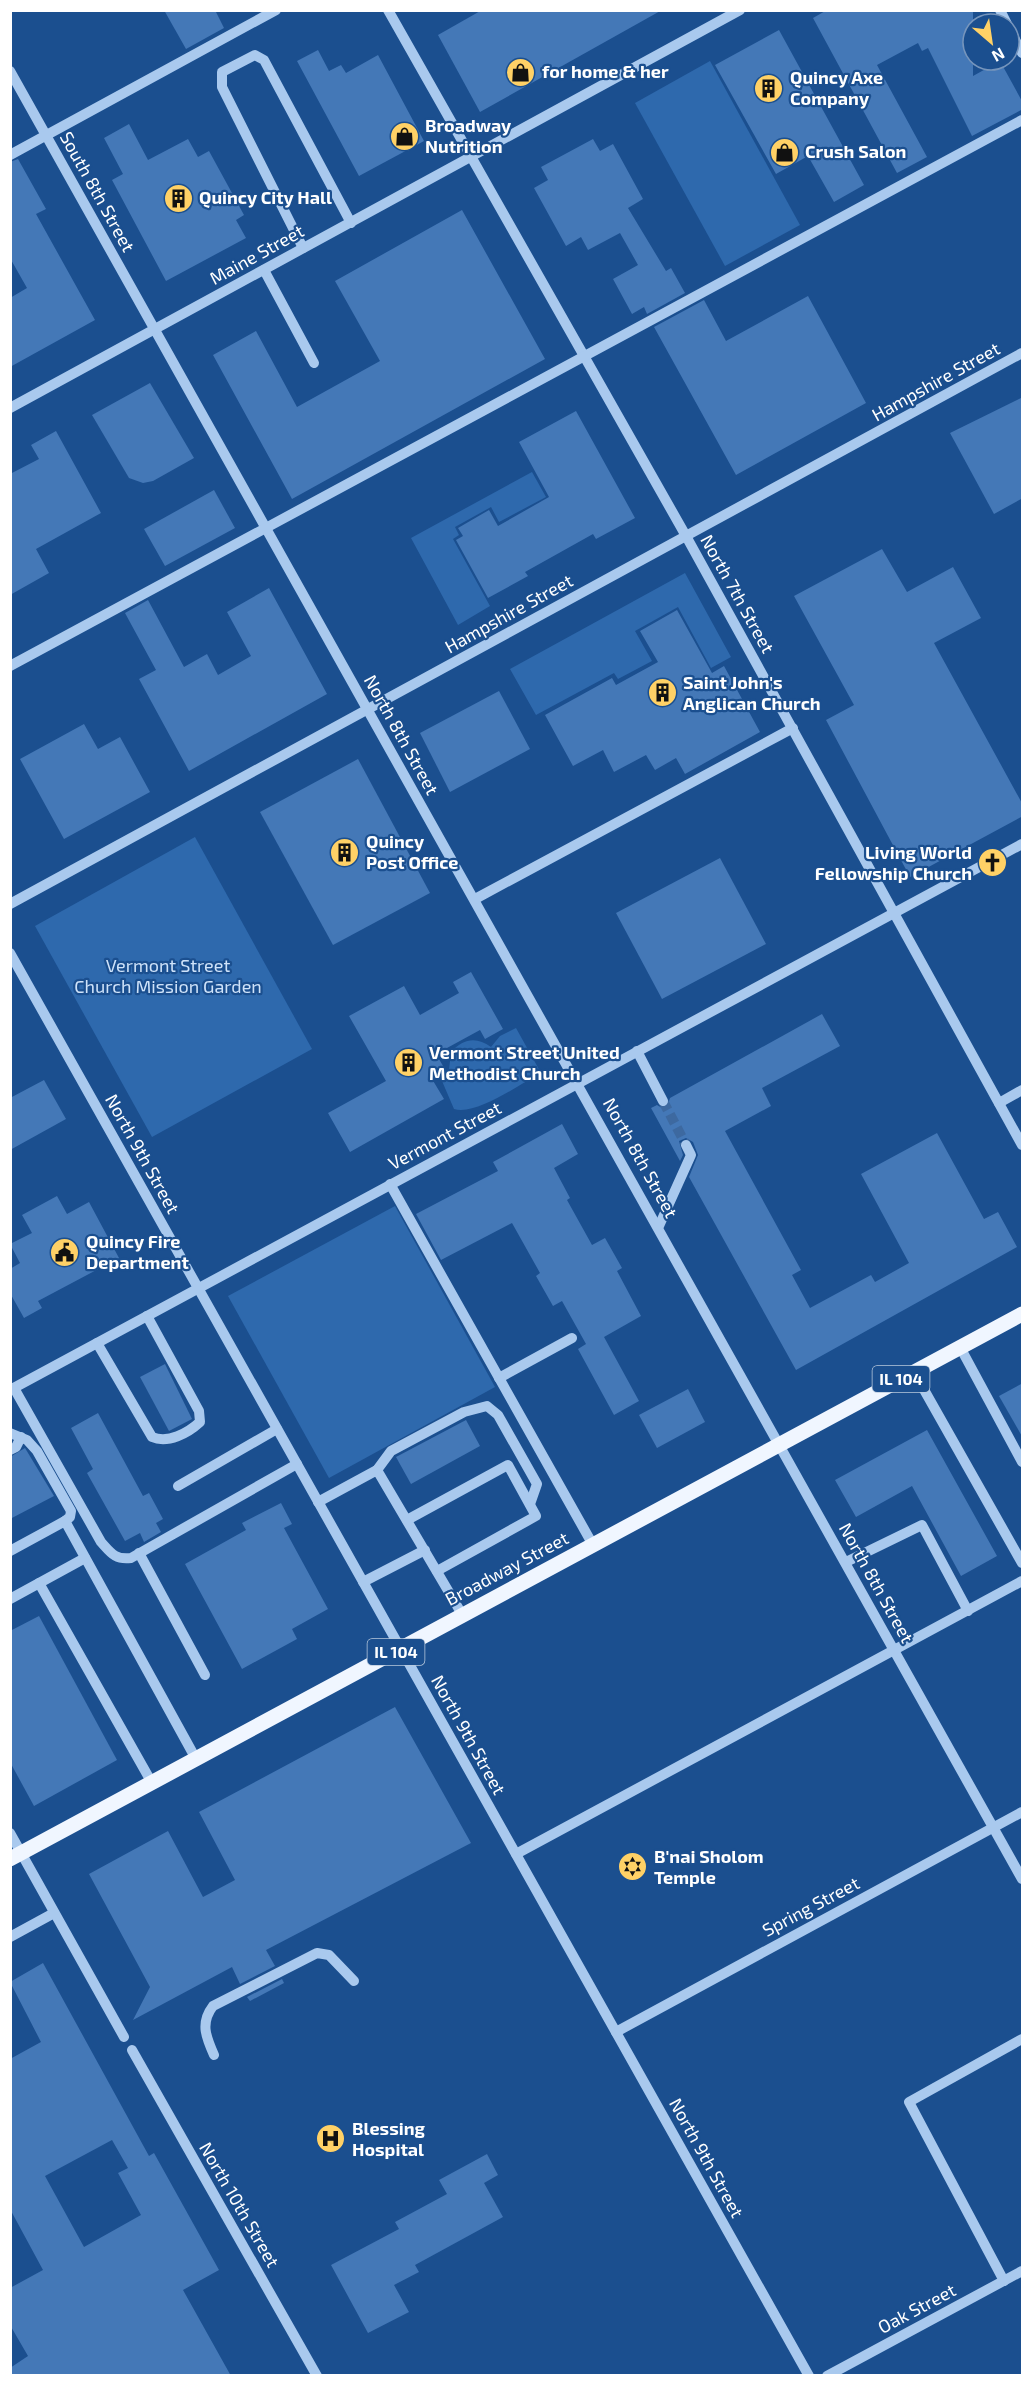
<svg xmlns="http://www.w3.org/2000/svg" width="1033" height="2386" viewBox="0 0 1033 2386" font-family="'Exo 2',sans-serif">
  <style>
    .green { fill: #2e69ad }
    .building { fill: #4478b7; fill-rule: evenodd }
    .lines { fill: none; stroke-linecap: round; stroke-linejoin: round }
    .minor-tunnel { stroke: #3d69a0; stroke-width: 10; stroke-dasharray: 10 5; stroke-linecap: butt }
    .minor { stroke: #a9c9ee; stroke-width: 10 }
    .major { stroke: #f0f6ff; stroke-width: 15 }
    .labels { text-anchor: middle; stroke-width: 4.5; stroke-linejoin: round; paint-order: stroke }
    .shield { fill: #1b4f8f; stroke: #bbcadd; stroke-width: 1.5 }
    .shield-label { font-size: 16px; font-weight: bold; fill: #fff }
    .poi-label { font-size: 18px; font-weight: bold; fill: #fff; stroke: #1b4f8f; text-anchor: start }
    .street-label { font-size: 18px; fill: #fff; stroke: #1b4f8f }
    .park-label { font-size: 18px; fill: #cfe3fa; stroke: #1b4f8f }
  </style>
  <rect width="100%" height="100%" fill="#1b4f8f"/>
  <g class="green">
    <polygon points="710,61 800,225 725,266 635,103"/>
    <polygon points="532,472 546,497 499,522 491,507 455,527 459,535 453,539 490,606 458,625 411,538"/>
    <polygon points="685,573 731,657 711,668 678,607 635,631 652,661 618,679 614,673 536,715 510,669"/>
    <polygon points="195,837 312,1049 152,1137 35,926"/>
    <path d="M 516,1028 L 541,1073 C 520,1084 476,1116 454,1109 L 442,1081 L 449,1070 L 451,1052 C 463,1039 476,1036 491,1047 L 500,1036 Z"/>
    <polygon points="395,1206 495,1387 329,1478 228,1296"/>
  </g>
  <g class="building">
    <polygon points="164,10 215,10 224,28 186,49"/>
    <polygon points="482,10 662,10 480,112 438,35"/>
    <polygon points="827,10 973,10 973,76 1000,61 1023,103 1023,109 972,136 928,48 922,51 918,43 877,65 927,157 897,173 813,18"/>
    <polygon points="779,30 864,185 834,202 808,156 776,174 715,65"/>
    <polygon points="318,50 329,71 341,65 346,73 378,55 424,141 359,176 297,61"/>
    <polygon points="129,124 148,160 188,139 198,157 209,151 244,215 236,220 246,238 166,281 112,180 123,174 104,138"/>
    <polygon points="593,139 600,151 613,144 643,199 628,208 666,271 671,268 685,293 647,314 644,307 632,314 613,279 638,265 620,233 588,250 581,237 566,246 534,188 548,180 541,167"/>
    <polygon points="18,159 46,209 36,214 95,320 10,367 10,298 27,288 10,258 10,162"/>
    <polygon points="462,210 545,359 292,499 213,355 256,331 297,407 380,361 335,281"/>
    <polygon points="808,296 866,403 736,475 654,327 704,300 726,341"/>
    <polygon points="150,383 194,458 153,481 143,483 129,478 92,415"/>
    <polygon points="1023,397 1023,498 994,514 950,433"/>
    <polygon points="576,411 635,518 596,539 593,534 525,572 528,576 488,598 456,540 463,536 458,528 489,510 498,526 549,497 519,442"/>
    <polygon points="56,431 101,513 36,549 49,573 10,595 10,474 39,459 31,445"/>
    <polygon points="214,490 235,528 165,566 144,529"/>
    <polygon points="882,549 907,592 953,567 981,618 934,643 1023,805 1023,816 910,877 826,720 854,705 794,596"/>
    <polygon points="269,588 327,694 189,771 139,679 156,670 125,613 148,600 184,667 207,654 218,675 251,656 227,612"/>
    <polygon points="677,610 712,673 724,666 760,732 685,774 676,758 655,770 646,755 614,772 603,750 573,766 545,715 612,678 616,685 658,662 640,631"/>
    <polygon points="499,691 530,749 450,792 420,733"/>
    <polygon points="84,724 98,749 120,737 150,792 64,839 20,759"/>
    <polygon points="358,759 430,893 333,945 260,812"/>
    <polygon points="720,858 766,944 662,999 616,913"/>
    <polygon points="471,972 503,1029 485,1039 480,1030 436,1054 446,1071 432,1079 444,1099 350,1152 328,1113 386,1081 349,1016 404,986 420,1015 459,993 453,982"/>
    <polygon points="822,1014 840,1046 762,1088 771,1106 725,1131 801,1270 792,1275 810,1308 871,1275 875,1282 909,1263 861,1174 937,1133 984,1219 998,1212 1017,1247 796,1370 689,1177 698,1155 693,1142 686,1138 679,1141 683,1155 680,1161 651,1108 657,1105 662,1108 667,1107 670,1098"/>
    <polygon points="44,1080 66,1119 10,1150 10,1098"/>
    <polygon points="562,1124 578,1154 554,1168 570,1198 567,1200 592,1245 605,1238 622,1268 617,1271 641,1316 604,1337 639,1401 614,1415 578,1349 586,1344 562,1301 553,1306 536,1276 540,1273 512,1223 441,1260 416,1214 498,1171 493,1162"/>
    <polygon points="57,1196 67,1214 89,1202 119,1258 38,1301 42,1308 24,1318 10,1293 10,1269 20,1263 10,1244 32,1233 22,1215"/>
    <polygon points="165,1364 192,1419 169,1431 140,1377"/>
    <polygon points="1023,1383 1023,1438 999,1396"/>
    <polygon points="688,1389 705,1422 657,1448 639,1415"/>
    <polygon points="98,1413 143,1496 149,1493 163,1519 156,1523 161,1532 144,1542 140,1533 125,1541 87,1473 93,1469 71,1428"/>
    <polygon points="466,1420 480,1446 411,1484 396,1457"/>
    <polygon points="927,1430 997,1556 961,1576 912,1486 856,1517 835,1480"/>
    <polygon points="25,1448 54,1496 10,1519 10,1457"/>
    <polygon points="281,1503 292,1524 284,1528 328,1609 292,1629 297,1639 242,1669 185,1564 246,1530 242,1523"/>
    <polygon points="39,1616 117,1760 34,1806 10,1762 10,1631"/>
    <polygon points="395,1707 471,1843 266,1950 275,1966 240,1984 232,1967 133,2020 150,1987 89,1874 168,1831 203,1897 235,1880 199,1812"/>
    <path d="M 43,1963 L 149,2156 L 154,2153 L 219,2270 L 183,2290 L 231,2376 L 10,2376 L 10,2368 L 28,2356 L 10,2325 L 10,2288 L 43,2270 L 10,2209 L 10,2059 L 41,2042 L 10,1982 ZM 112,2140 L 128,2168 L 118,2173 L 141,2215 L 84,2247 L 45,2176 Z"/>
    <polygon points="282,1979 284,1983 250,2001 247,1997"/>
    <polygon points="487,2154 498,2175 484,2183 503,2217 415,2265 419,2272 394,2285 409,2312 368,2333 331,2265 399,2229 395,2222 447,2194 439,2180"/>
  </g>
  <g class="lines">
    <polyline class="minor-tunnel" points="663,1101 686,1145"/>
    <g class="minor">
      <polyline points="388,10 686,536 1022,1145"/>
      <polyline points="1000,10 1007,24"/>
      <polyline points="1009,28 1022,53"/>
      <polyline points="10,71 1022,1879"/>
      <polyline points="10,155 276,10"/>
      <polyline points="303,248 222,87 222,72 255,55 264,60 351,223"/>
      <polyline points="264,270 314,363"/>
      <polyline points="10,408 740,10"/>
      <polyline points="10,666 1022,120"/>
      <polyline points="475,899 793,728"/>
      <polyline points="10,904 1022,353"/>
      <polyline points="10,953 809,2376"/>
      <polyline points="637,1051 663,1101"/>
      <polyline points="999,1103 1022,1090"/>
      <polyline points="390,1184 593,1545"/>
      <polyline points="659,1226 691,1155 686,1145"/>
      <path d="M 97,1343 L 152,1437 C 168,1444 188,1433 200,1422 L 199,1411 L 147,1316"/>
      <polyline points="960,1347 1022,1462"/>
      <polyline points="914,1372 1022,1563"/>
      <polyline points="499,1378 572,1338"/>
      <path d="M 14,1388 L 101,1542 C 111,1553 115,1560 131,1558 L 297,1464"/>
      <polyline points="10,1390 1022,844"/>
      <polyline points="10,1433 27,1440 37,1451 71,1511 70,1517 65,1521"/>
      <polyline points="10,1450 16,1447 21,1437"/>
      <polyline points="377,1470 391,1451 464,1412 487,1406 498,1415 537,1484 530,1504"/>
      <polyline points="178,1486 277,1429"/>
      <polyline points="318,1502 377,1470 463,1616"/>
      <polyline points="407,1520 508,1465 536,1516 437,1571"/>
      <polyline points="10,1551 65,1521 196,1759"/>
      <polyline points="139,1553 205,1675"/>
      <polyline points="846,1562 922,1525 968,1611"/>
      <polyline points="363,1582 425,1550"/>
      <polyline points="39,1583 152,1783"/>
      <polyline points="10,1599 85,1558"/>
      <polyline points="10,1833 124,2037"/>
      <polyline points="516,1854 1022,1581"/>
      <polyline points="10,1937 54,1913"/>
      <polyline points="616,2032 1022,1812"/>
      <polyline points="132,2050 317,2376"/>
      <path d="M 214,2055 C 206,2037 200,2023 213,2006 L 317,1953 L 329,1955 L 354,1981"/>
      <polyline points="1004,2281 909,2102 1022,2039"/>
      <polyline points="827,2376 1022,2271"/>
    </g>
    <polyline class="major" points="10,1859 1022,1314"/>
  </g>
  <defs>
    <symbol id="shop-disc" viewBox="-11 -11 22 22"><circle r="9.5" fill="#ffd166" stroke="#1b4f8f"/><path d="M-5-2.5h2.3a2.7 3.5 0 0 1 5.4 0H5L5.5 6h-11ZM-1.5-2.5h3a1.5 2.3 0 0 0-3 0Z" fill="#111"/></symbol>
    <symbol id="building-disc" viewBox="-11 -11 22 22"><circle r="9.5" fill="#ffd166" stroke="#1b4f8f"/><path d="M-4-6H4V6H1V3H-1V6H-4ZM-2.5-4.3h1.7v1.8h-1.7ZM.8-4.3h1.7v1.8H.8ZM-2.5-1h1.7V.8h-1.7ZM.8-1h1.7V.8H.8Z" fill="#111"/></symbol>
    <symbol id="church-disc" viewBox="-11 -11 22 22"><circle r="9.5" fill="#ffd166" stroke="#1b4f8f"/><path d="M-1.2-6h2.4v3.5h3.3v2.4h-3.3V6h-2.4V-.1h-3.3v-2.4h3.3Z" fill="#111"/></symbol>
    <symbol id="civic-disc" viewBox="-11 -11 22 22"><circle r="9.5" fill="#ffd166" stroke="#1b4f8f"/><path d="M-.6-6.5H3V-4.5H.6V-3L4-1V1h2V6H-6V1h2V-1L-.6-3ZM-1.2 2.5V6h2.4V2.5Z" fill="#111"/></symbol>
    <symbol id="synagogue-disc" viewBox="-11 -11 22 22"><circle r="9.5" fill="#ffd166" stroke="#1b4f8f"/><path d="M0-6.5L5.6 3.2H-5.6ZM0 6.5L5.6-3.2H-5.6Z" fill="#111"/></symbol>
    <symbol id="hospital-disc" viewBox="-11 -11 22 22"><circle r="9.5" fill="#ffd166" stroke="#1b4f8f"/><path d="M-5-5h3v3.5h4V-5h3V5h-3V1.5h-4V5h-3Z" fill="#111"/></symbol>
  </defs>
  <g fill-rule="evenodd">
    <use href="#shop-disc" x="504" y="56" width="33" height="33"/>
    <use href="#building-disc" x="752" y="72" width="33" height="33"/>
    <use href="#shop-disc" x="388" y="120" width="33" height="33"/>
    <use href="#shop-disc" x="768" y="136" width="33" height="33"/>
    <use href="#building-disc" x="162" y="182" width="33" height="33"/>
    <use href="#building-disc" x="646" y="676" width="33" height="33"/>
    <use href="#building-disc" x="328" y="836" width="33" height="33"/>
    <use href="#church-disc" x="976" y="846" width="33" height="33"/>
    <use href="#building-disc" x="392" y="1046" width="33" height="33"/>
    <use href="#civic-disc" x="48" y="1236" width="33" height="33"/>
    <use href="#synagogue-disc" x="616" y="1850" width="33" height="33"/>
    <use href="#hospital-disc" x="314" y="2122" width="33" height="33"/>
  </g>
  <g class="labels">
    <g class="shield">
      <rect x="872.5" y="1366" width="57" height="26" rx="4.5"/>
      <rect x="367.5" y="1639" width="57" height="26" rx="4.5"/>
    </g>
    <g class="shield-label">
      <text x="901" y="1385">IL 104</text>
      <text x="396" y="1658">IL 104</text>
    </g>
    <g class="poi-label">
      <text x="542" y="78">for home &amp; her</text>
      <text x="790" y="84">Quincy Axe<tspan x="790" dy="21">Company</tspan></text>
      <text x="425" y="132">Broadway<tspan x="425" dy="21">Nutrition</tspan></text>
      <text x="805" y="158">Crush Salon</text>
      <text x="199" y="204">Quincy City Hall</text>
      <text x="683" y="689">Saint John's<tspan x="683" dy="21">Anglican Church</tspan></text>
      <text x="366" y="848">Quincy<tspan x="366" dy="21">Post Office</tspan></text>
      <text x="972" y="859" text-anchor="end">Living World<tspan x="972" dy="21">Fellowship Church</tspan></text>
      <text x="429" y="1059">Vermont Street United<tspan x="429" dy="21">Methodist Church</tspan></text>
      <text x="86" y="1248">Quincy Fire<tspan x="86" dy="21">Department</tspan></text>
      <text x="654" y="1863">B'nai Sholom<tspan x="654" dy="21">Temple</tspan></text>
      <text x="352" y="2135">Blessing<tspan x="352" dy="21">Hospital</tspan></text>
    </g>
    <g class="street-label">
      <text transform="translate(97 192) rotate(61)" y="6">South 8th Street</text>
      <text transform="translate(257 255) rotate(-29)" y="6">Maine Street</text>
      <text transform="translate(936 382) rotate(-29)" y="6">Hampshire Street</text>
      <text transform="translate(737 594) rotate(61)" y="6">North 7th Street</text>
      <text transform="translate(509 614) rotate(-29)" y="6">Hampshire Street</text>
      <text transform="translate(401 735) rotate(61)" y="6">North 8th Street</text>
      <text transform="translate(445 1136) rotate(-28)" y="6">Vermont Street</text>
      <text transform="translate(142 1154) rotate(61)" y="6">North 9th Street</text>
      <text transform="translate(640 1158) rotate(61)" y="6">North 8th Street</text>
      <text transform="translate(507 1569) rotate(-28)" y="6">Broadway Street</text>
      <text transform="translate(876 1583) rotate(61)" y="6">North 8th Street</text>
      <text transform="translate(468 1735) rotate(61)" y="6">North 9th Street</text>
      <text transform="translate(811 1907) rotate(-28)" y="6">Spring Street</text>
      <text transform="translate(706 2158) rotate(61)" y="6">North 9th Street</text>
      <text transform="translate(239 2205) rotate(60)" y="6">North 10th Street</text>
      <text transform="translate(917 2309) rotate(-28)" y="6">Oak Street</text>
    </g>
    <g class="park-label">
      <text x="168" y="972">Vermont Street<tspan x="168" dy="21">Church Mission Garden</tspan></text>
    </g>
  </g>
  <rect width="1033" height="2386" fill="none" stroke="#ffffff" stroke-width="24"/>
  <g transform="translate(991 42) rotate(151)"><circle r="28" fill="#1b4f8f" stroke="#7695bc" stroke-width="1.5"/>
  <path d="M0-4.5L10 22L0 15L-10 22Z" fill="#ffd166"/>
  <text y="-9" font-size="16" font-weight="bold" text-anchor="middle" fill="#ffffff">N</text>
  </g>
</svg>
